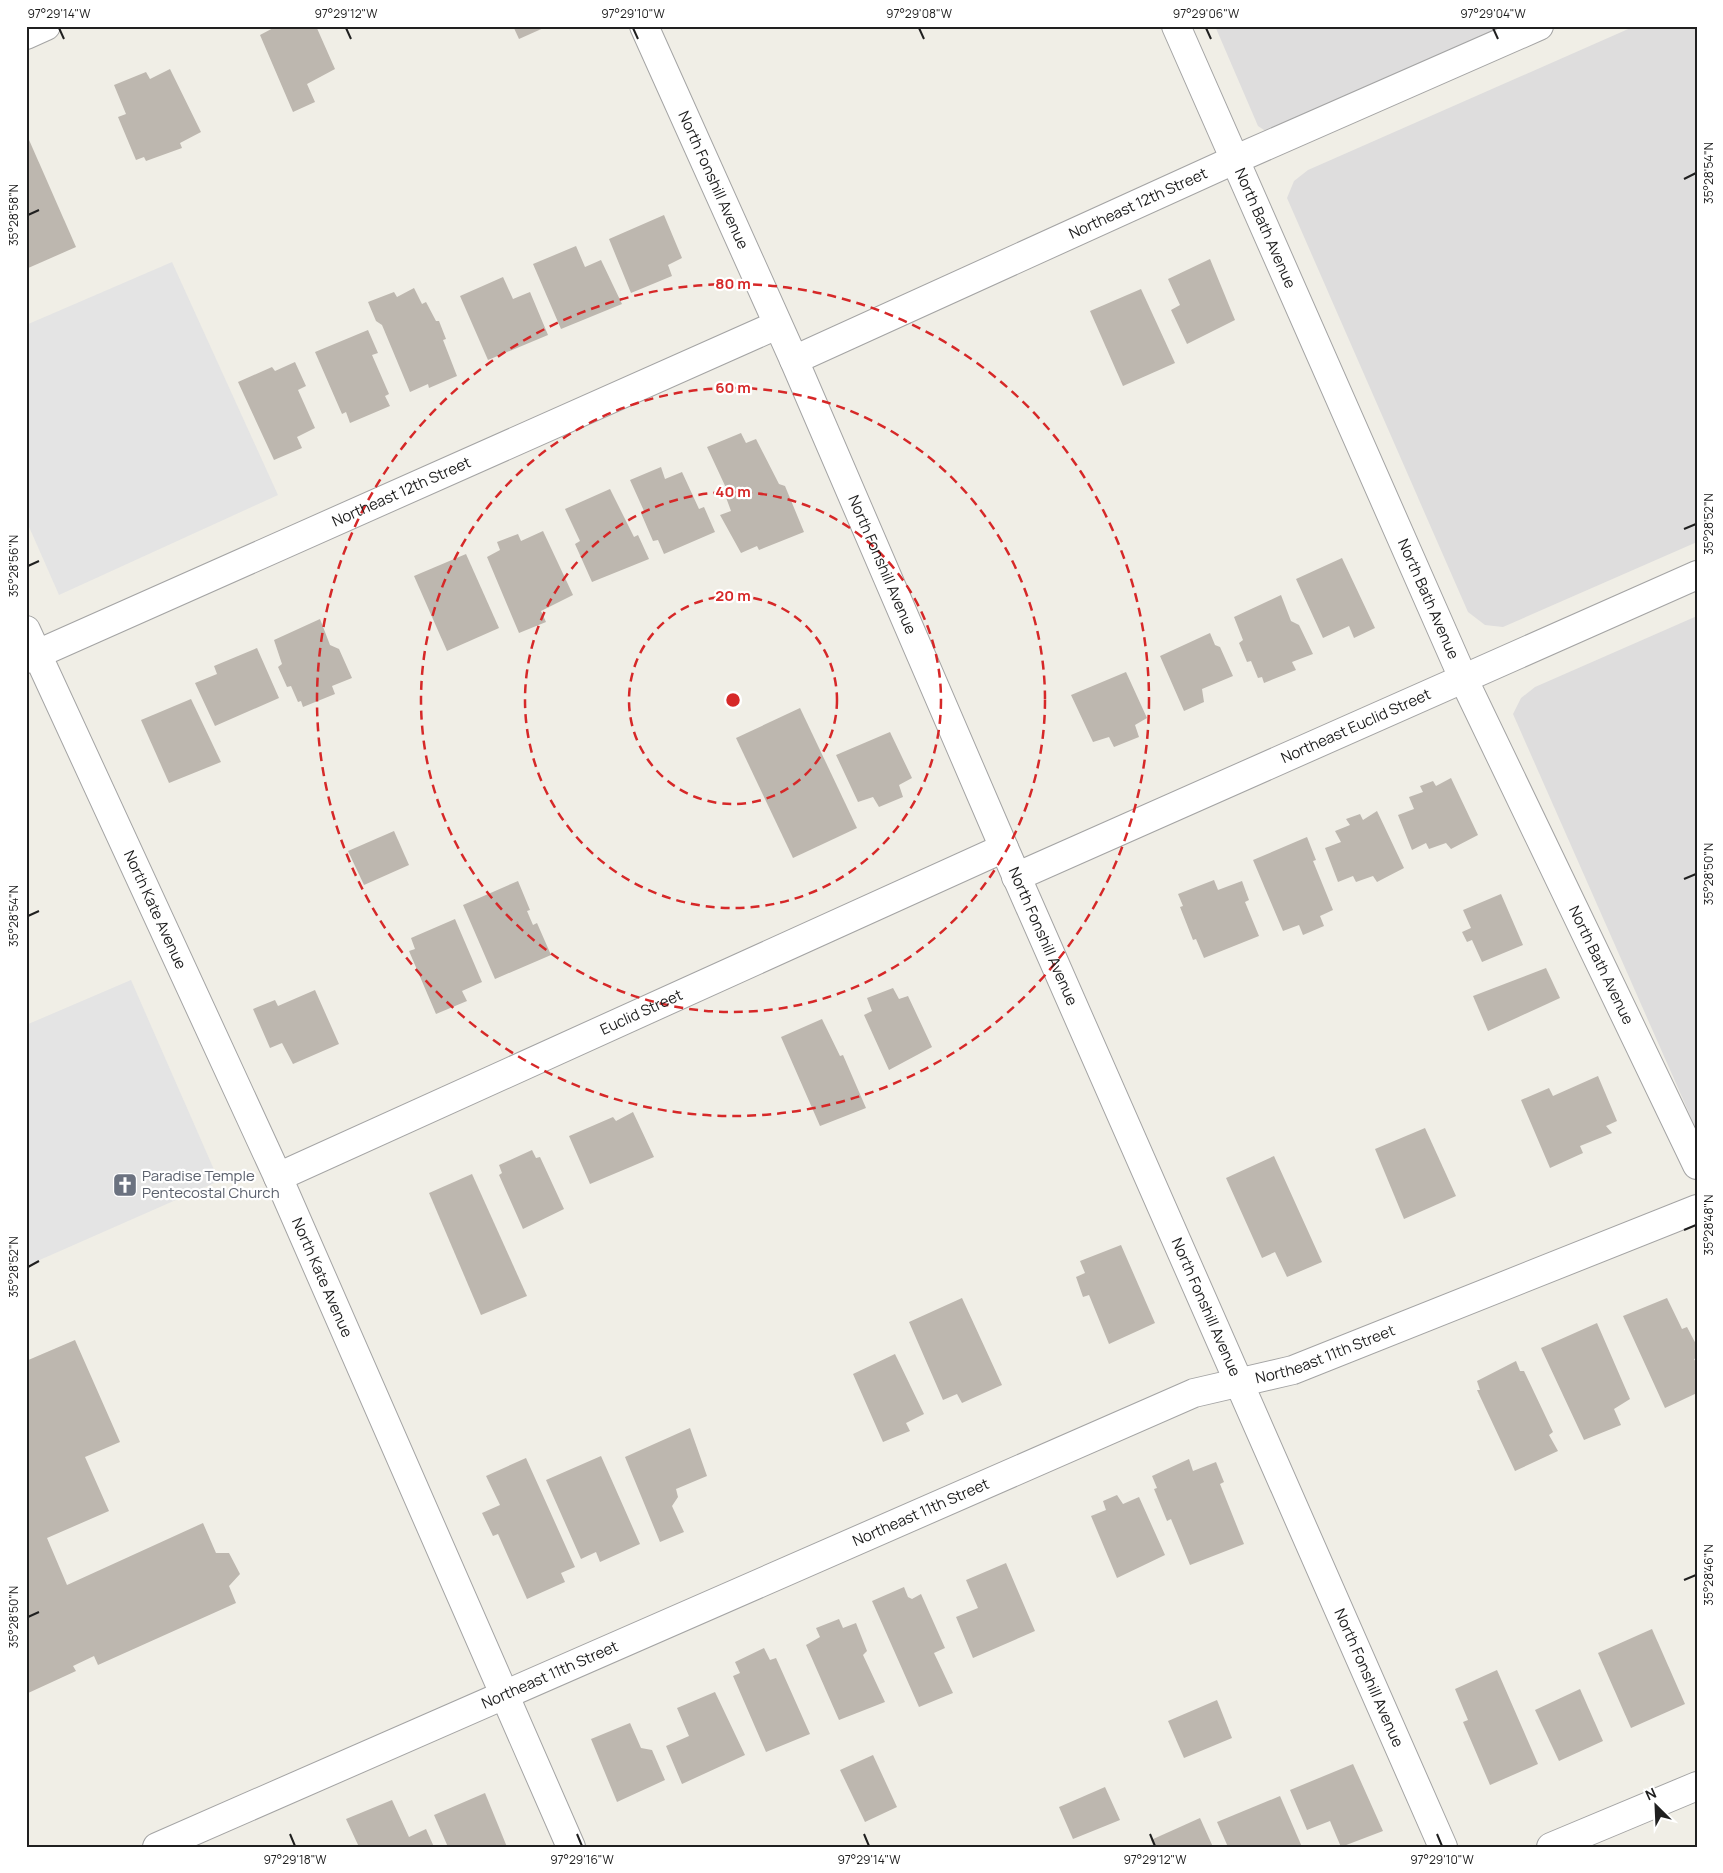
<svg xmlns="http://www.w3.org/2000/svg" width="1723" height="1873" viewBox="0 0 1723 1873" font-family="Manrope,sans-serif">
  <style>
    .residential { fill: #dedddd }
    .parking { fill: #e4e4e4 }
    .building { fill: #bdb7af }
    .lines { fill: none; stroke-linecap: round; stroke-linejoin: round }
    .street-casing { stroke: #a4a4a4; stroke-width: 30 }
    .street { stroke: #fff; stroke-width: 28 }
    .ticks { fill: none; stroke: #202020; stroke-width: 2 }
    .ring { fill: none; stroke: #d62828; stroke-width: 2.5; stroke-dasharray: 9 6 }
    .labels { text-anchor: middle; stroke-width: 4.5; stroke-linejoin: round; paint-order: stroke }
    .street-label { font-size: 15px; fill: #202020; stroke: #fff }
    .worship-label { font-size: 15px; fill: #5b616d; stroke: #fff; text-anchor: start }
    .centre { fill: #d62828; stroke: #fff; stroke-width: 2.5 }
    .ring-label { font-size: 15px; text-anchor: middle; font-weight: bold; fill: #d62828; stroke: #fff; stroke-width: 4.5; stroke-linejoin: round; paint-order: stroke }
    .neatline { fill: none; stroke: #202020; stroke-width: 2 }
    .ticks-label { font-size: 12px; text-anchor: middle; fill: #202020 }
  </style>
  <rect width="100%" height="100%" fill="#f0eee6"/>
  <g class="residential">
    <polygon points="1215,26 1550,26 1276,138 1258,126"/>
    <polygon points="1635,26 1697,26 1697,542 1503,627 1485,625 1468,612 1287,198 1294,181 1308,170"/>
    <polygon points="1697,616 1697,1131 1513,714 1521,698 1535,687"/>
  </g>
  <g class="parking">
    <polygon points="172,262 278,495 59,595 26,520 26,325"/>
    <polygon points="131,980 219,1181 26,1266 26,1025"/>
  </g>
  <g class="building">
    <polygon points="277,26 316,26 335,69 307,84 315,102 293,112 260,35"/>
    <polygon points="513,26 548,26 519,39"/>
    <polygon points="170,69 201,132 180,143 182,148 146,161 144,157 136,160 118,117 126,114 114,85 146,72 150,79"/>
    <polygon points="26,133 76,247 26,269"/>
    <polygon points="664,215 682,258 668,265 672,276 631,293 609,239"/>
    <polygon points="576,246 585,267 601,260 622,304 561,329 533,264"/>
    <polygon points="1210,259 1235,320 1187,344 1171,310 1180,305 1168,279"/>
    <polygon points="503,277 513,299 530,292 548,335 488,360 460,296"/>
    <polygon points="414,288 422,304 426,302 436,321 439,321 446,339 443,340 457,376 429,388 428,384 410,392 382,325 376,321 368,302 394,292 397,297"/>
    <polygon points="1141,289 1175,363 1123,386 1090,311"/>
    <polygon points="368,330 378,353 372,355 389,394 385,396 390,406 350,423 346,412 342,414 315,352"/>
    <polygon points="295,362 306,386 298,390 315,428 297,437 302,448 274,460 238,382 272,367 275,371"/>
    <polygon points="741,433 746,443 756,439 779,484 785,486 804,532 759,550 757,546 741,553 720,515 731,511 724,492 727,490 707,447"/>
    <polygon points="661,467 665,479 682,472 699,509 704,507 715,532 664,554 658,540 653,541 641,513 644,511 630,480"/>
    <polygon points="610,489 634,537 638,535 649,559 592,582 575,544 580,541 565,509"/>
    <polygon points="543,531 573,595 541,611 546,622 519,633 487,557 500,550 497,542 518,534 521,541"/>
    <polygon points="466,554 499,628 447,651 414,576"/>
    <polygon points="1342,558 1375,628 1354,638 1349,626 1323,638 1296,579"/>
    <polygon points="1281,595 1291,621 1299,625 1313,654 1292,662 1296,670 1264,683 1262,677 1258,678 1251,661 1247,662 1239,643 1243,640 1234,617"/>
    <polygon points="320,619 330,645 339,649 352,678 332,686 335,694 303,707 301,701 298,702 291,686 287,687 278,667 282,664 274,640"/>
    <polygon points="1210,633 1215,645 1220,647 1233,676 1202,689 1204,702 1184,711 1160,656"/>
    <polygon points="257,648 279,698 215,726 195,683 217,674 214,666"/>
    <polygon points="1126,672 1147,718 1135,725 1139,737 1114,747 1109,737 1093,742 1071,695"/>
    <polygon points="191,699 221,762 169,783 141,720"/>
    <polygon points="800,708 857,828 793,858 736,738"/>
    <polygon points="890,732 912,778 899,785 903,797 879,807 873,797 858,802 836,755"/>
    <polygon points="1451,778 1478,835 1451,849 1446,843 1429,849 1426,843 1412,850 1398,815 1414,809 1409,797 1423,792 1420,786 1433,781 1436,786"/>
    <polygon points="1377,811 1404,868 1377,882 1373,876 1356,882 1353,876 1338,882 1325,848 1341,842 1335,831 1350,825 1346,819 1360,814 1363,820"/>
    <polygon points="394,831 409,865 364,885 348,851"/>
    <polygon points="1307,837 1316,860 1313,861 1333,910 1320,916 1324,926 1303,935 1299,925 1283,931 1253,860"/>
    <polygon points="1214,880 1218,890 1242,881 1249,900 1245,902 1259,936 1204,958 1196,939 1193,940 1180,907 1183,906 1178,894"/>
    <polygon points="518,881 530,910 527,911 533,925 537,923 551,955 495,979 463,905"/>
    <polygon points="1501,894 1523,945 1482,962 1472,940 1467,942 1462,932 1471,928 1463,910"/>
    <polygon points="455,919 482,982 462,991 467,1001 436,1014 409,951 415,949 411,938"/>
    <polygon points="1546,968 1560,998 1488,1031 1473,996"/>
    <polygon points="893,988 899,999 908,996 932,1047 889,1070 864,1015 872,1011 867,998"/>
    <polygon points="315,990 339,1044 293,1064 282,1043 270,1048 253,1009 275,1000 278,1006"/>
    <polygon points="822,1019 840,1056 843,1055 866,1108 820,1126 781,1037"/>
    <polygon points="1598,1076 1617,1121 1606,1126 1612,1133 1580,1146 1583,1153 1550,1168 1521,1100 1549,1088 1553,1096"/>
    <polygon points="633,1112 654,1157 590,1184 569,1136 613,1117 616,1121"/>
    <polygon points="1425,1128 1456,1196 1404,1219 1375,1149"/>
    <polygon points="532,1150 536,1158 540,1157 564,1209 523,1229 499,1175 502,1173 499,1165"/>
    <polygon points="1274,1156 1322,1262 1287,1277 1275,1252 1262,1258 1226,1178"/>
    <polygon points="472,1174 527,1296 481,1315 429,1193"/>
    <polygon points="1121,1245 1155,1323 1109,1344 1089,1295 1083,1297 1076,1277 1085,1273 1080,1261"/>
    <polygon points="962,1298 1002,1385 962,1403 957,1394 943,1400 909,1322"/>
    <polygon points="1667,1298 1682,1329 1687,1327 1697,1346 1697,1358 1694,1359 1697,1364 1697,1393 1665,1408 1623,1316"/>
    <polygon points="1597,1323 1630,1399 1614,1409 1621,1425 1584,1440 1541,1348"/>
    <polygon points="75,1340 120,1442 85,1457 109,1511 47,1538 67,1585 203,1523 216,1553 229,1553 240,1574 229,1586 236,1603 98,1665 94,1656 73,1666 76,1671 26,1694 26,1603 29,1602 26,1596 26,1361"/>
    <polygon points="895,1354 924,1414 906,1423 910,1431 883,1442 853,1374"/>
    <polygon points="1516,1361 1520,1371 1524,1371 1553,1432 1549,1435 1558,1451 1515,1471 1477,1390 1480,1390 1477,1381"/>
    <polygon points="690,1428 707,1476 676,1489 678,1497 672,1506 684,1532 660,1542 625,1457"/>
    <polygon points="601,1456 640,1544 600,1562 596,1552 581,1559 546,1480"/>
    <polygon points="526,1458 575,1567 561,1573 565,1582 527,1599 498,1534 493,1536 482,1513 500,1505 486,1476"/>
    <polygon points="1189,1459 1193,1471 1216,1462 1224,1482 1220,1484 1244,1544 1190,1565 1171,1519 1167,1521 1154,1489 1157,1488 1152,1476"/>
    <polygon points="1117,1495 1123,1504 1139,1497 1165,1555 1117,1578 1091,1516 1106,1510 1103,1501"/>
    <polygon points="1006,1563 1035,1631 973,1658 956,1617 978,1608 966,1580"/>
    <polygon points="904,1587 908,1597 912,1599 921,1594 945,1648 934,1653 953,1693 919,1707 872,1601"/>
    <polygon points="839,1619 843,1628 856,1623 867,1651 863,1655 885,1702 839,1720 806,1645 820,1637 816,1628"/>
    <polygon points="1652,1629 1685,1704 1631,1728 1598,1653"/>
    <polygon points="764,1648 770,1660 776,1658 810,1734 766,1752 733,1676 740,1673 735,1662"/>
    <polygon points="1497,1670 1538,1764 1490,1785 1463,1722 1468,1720 1455,1689"/>
    <polygon points="1580,1689 1603,1741 1559,1761 1535,1710"/>
    <polygon points="715,1692 745,1755 682,1784 666,1746 689,1736 677,1708"/>
    <polygon points="1217,1700 1232,1738 1184,1758 1168,1721"/>
    <polygon points="630,1723 641,1748 652,1750 665,1780 617,1802 591,1739"/>
    <polygon points="873,1755 897,1807 865,1822 840,1770"/>
    <polygon points="1353,1764 1383,1831 1341,1847 1330,1821 1307,1830 1290,1790"/>
    <polygon points="1105,1787 1120,1820 1073,1839 1059,1807"/>
    <polygon points="485,1793 507,1847 448,1847 434,1815"/>
    <polygon points="1280,1796 1302,1847 1228,1847 1217,1822"/>
    <polygon points="392,1800 409,1837 426,1829 434,1847 359,1847 346,1819"/>
    <polygon points="1200,1818 1213,1847 1154,1847 1151,1840"/>
  </g>
  <g class="lines">
    <defs>
      <g id="street">
        <path id="s1" d="M 644,26 L 794,360 L 1004,848 L 1443,1847"/>
        <path id="s2" d="M 1176,26 L 1463,678 L 1697,1165"/>
        <polyline points="26,35 46,26"/>
        <path id="s3" d="M 794,360 L 1234,160 L 1539,26"/>
        <path id="s4" d="M 26,630 L 278,1177 L 571,1847"/>
        <path id="s5" d="M 26,659 L 777,325"/>
        <path id="s6" d="M 1016,877 L 1697,575"/>
        <path id="s7" d="M 278,1177 L 1004,848"/>
        <path id="s8" d="M 157,1847 L 1194,1393 L 1293,1370 L 1697,1209"/>
        <polyline points="1551,1847 1697,1786"/>
      </g>
    </defs>
    <use href="#street" class="street-casing"/>
    <use href="#street" class="street"/>
  </g>
  <path class="ticks" d="M 59,28 L 64,39M 346,28 L 351,39M 633,28 L 638,39M 919,28 L 924,39M 1206,28 L 1211,39M 1493,28 L 1498,39M 1684,179 L 1696,173M 28,215 L 39,210M 1684,529 L 1696,524M 28,566 L 39,561M 1684,879 L 1696,874M 28,916 L 39,911M 1684,1230 L 1696,1225M 28,1267 L 39,1261M 1684,1580 L 1696,1575M 28,1617 L 39,1612M 290,1834 L 295,1846M 577,1834 L 582,1846M 864,1834 L 869,1846M 1150,1834 L 1155,1846M 1437,1834 L 1442,1846"/>
  <g class="ring">
    <circle cx="733" cy="700" r="104"/>
    <circle cx="733" cy="700" r="208"/>
    <circle cx="733" cy="700" r="312"/>
    <circle cx="733" cy="700" r="416"/>
  </g>
  <defs>
    <symbol id="church-square" viewBox="-11 -11 22 22"><rect x="-9" y="-9" width="18" height="18" rx="4" fill="#6b7280" stroke="#fff"/><path d="M-1.2-6h2.4v3.5h3.3v2.4h-3.3V6h-2.4V-.1h-3.3v-2.4h3.3Z" fill="#fff"/></symbol>
  </defs>
  <g fill-rule="evenodd">
    <use href="#church-square" x="111" y="1171" width="28" height="28"/>
  </g>
  <g class="labels">
    <g class="street-label">
      <text dy="5" stroke="none"><textPath href="#s1" startOffset="169">North Fonshill Avenue</textPath></text>
      <text dy="5" stroke="none"><textPath href="#s3" startOffset="378">Northeast 12th Street</textPath></text>
      <text dy="5" stroke="none"><textPath href="#s2" startOffset="221">North Bath Avenue</textPath></text>
      <text dy="5" stroke="none"><textPath href="#s5" startOffset="411">Northeast 12th Street</textPath></text>
      <text dy="5" stroke="none"><textPath href="#s1" startOffset="589">North Fonshill Avenue</textPath></text>
      <text dy="5" stroke="none"><textPath href="#s2" startOffset="626">North Bath Avenue</textPath></text>
      <text dy="5" stroke="none"><textPath href="#s6" startOffset="372">Northeast Euclid Street</textPath></text>
      <text dy="5" stroke="none"><textPath href="#s4" startOffset="308">North Kate Avenue</textPath></text>
      <text dy="5" stroke="none"><textPath href="#s1" startOffset="994">North Fonshill Avenue</textPath></text>
      <text dy="5" stroke="none"><textPath href="#s2" startOffset="1031">North Bath Avenue</textPath></text>
      <text dy="5" stroke="none"><textPath href="#s7" startOffset="399">Euclid Street</textPath></text>
      <text dy="5" stroke="none"><textPath href="#s4" startOffset="712">North Kate Avenue</textPath></text>
      <text dy="5" stroke="none"><textPath href="#s1" startOffset="1399">North Fonshill Avenue</textPath></text>
      <text dy="5" stroke="none"><textPath href="#s8" startOffset="1269">Northeast 11th Street</textPath></text>
      <text dy="5" stroke="none"><textPath href="#s8" startOffset="834">Northeast 11th Street</textPath></text>
      <text dy="5" stroke="none"><textPath href="#s8" startOffset="429">Northeast 11th Street</textPath></text>
      <text dy="5" stroke="none"><textPath href="#s1" startOffset="1804">North Fonshill Avenue</textPath></text>
    </g>
    <g class="worship-label">
      <text x="142" y="1181">Paradise Temple<tspan x="142" dy="17">Pentecostal Church</tspan></text>
    </g>
  </g>
  <circle cx="733" cy="700" r="8" class="centre"/>
  <g class="ring-label">
    <text x="733" y="289">80 m</text>
    <text x="733" y="393">60 m</text>
    <text x="733" y="497">40 m</text>
    <text x="733" y="601">20 m</text>
  </g>
  <rect width="1723" height="1873" fill="none" stroke="#ffffff" stroke-width="55"/>
  <g transform="translate(1656 1806) rotate(336)" stroke="#ffffff" stroke-width="4" paint-order="stroke">
  <path d="M0-4L9 19L0 12L-9 19Z" fill="#202020"/>
  <text y="-8" font-size="14" font-weight="bold" text-anchor="middle" fill="#202020">N</text>
  </g>
  <rect x="28" y="28" width="1668" height="1818" class="neatline"/>
  <g class="ticks-label">
    <text x="59" y="18">97°29'14"W</text>
    <text x="346" y="18">97°29'12"W</text>
    <text x="633" y="18">97°29'10"W</text>
    <text x="919" y="18">97°29'08"W</text>
    <text x="1206" y="18">97°29'06"W</text>
    <text x="1493" y="18">97°29'04"W</text>
    <text transform="translate(1709 173) rotate(-90)" y="4">35°28'54"N</text>
    <text transform="translate(14 215) rotate(-90)" y="4">35°28'58"N</text>
    <text transform="translate(1709 524) rotate(-90)" y="4">35°28'52"N</text>
    <text transform="translate(14 566) rotate(-90)" y="4">35°28'56"N</text>
    <text transform="translate(1709 874) rotate(-90)" y="4">35°28'50"N</text>
    <text transform="translate(14 916) rotate(-90)" y="4">35°28'54"N</text>
    <text transform="translate(1709 1225) rotate(-90)" y="4">35°28'48"N</text>
    <text transform="translate(14 1267) rotate(-90)" y="4">35°28'52"N</text>
    <text transform="translate(1709 1575) rotate(-90)" y="4">35°28'46"N</text>
    <text transform="translate(14 1617) rotate(-90)" y="4">35°28'50"N</text>
    <text x="295" y="1864">97°29'18"W</text>
    <text x="582" y="1864">97°29'16"W</text>
    <text x="869" y="1864">97°29'14"W</text>
    <text x="1155" y="1864">97°29'12"W</text>
    <text x="1442" y="1864">97°29'10"W</text>
  </g>
</svg>
